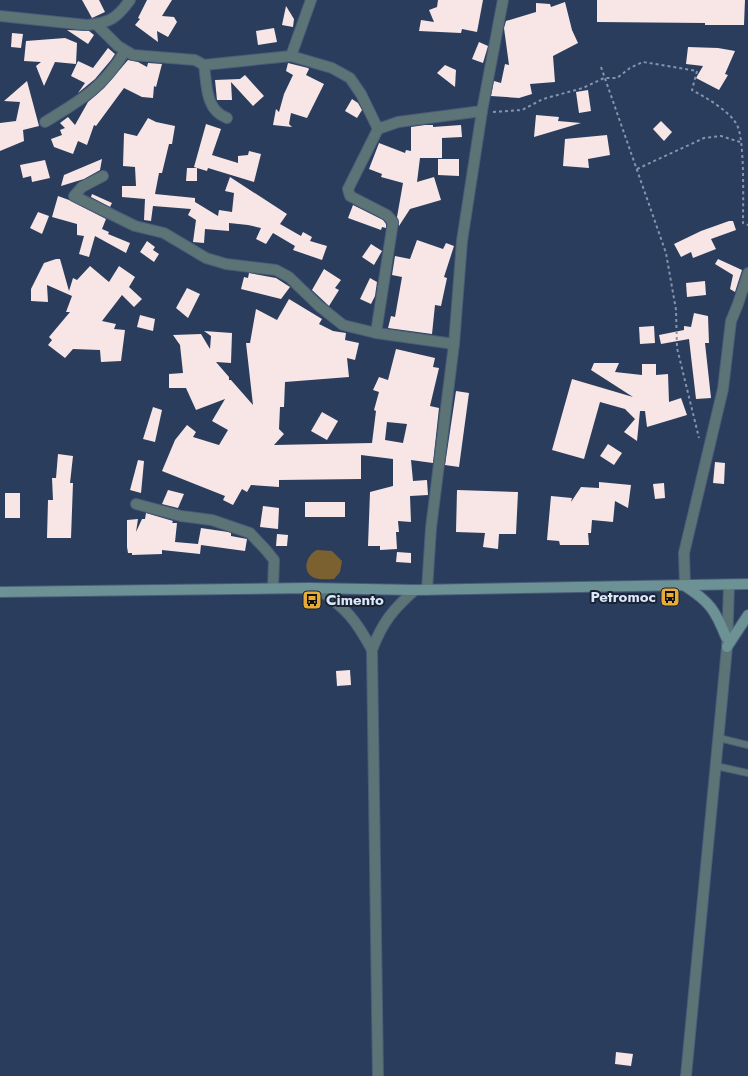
<svg xmlns="http://www.w3.org/2000/svg" width="748" height="1076" viewBox="0 0 748 1076" font-family="Jost,sans-serif">
  <style>
    .green { fill: #7c6130 }
    .building { fill: #f7e6e5; fill-rule: evenodd }
    .lines { fill: none; stroke-linecap: round; stroke-linejoin: round }
    .service-casing { stroke: #4a5c79; stroke-width: 8 }
    .minor-casing { stroke: #4a5c79; stroke-width: 12 }
    .secondary-casing { stroke: #4a5c79; stroke-width: 12 }
    .path { stroke: #8594ae; stroke-width: 2; stroke-dasharray: 3 3; stroke-linecap: butt }
    .service { stroke: #5d7476; stroke-width: 6 }
    .minor { stroke: #5d7476; stroke-width: 10 }
    .secondary { stroke: #6d9295; stroke-width: 10 }
    .labels { text-anchor: middle; stroke-width: 4; stroke-linejoin: round; paint-order: stroke }
    .poi-label { font-size: 15px; font-weight: bold; fill: #dbe7fb; stroke: #1b2433; text-anchor: end }
  </style>
  <rect width="100%" height="100%" fill="#2a3d5d"/>
  <path class="green" d="M 317,550 L 332,551 L 342,561 L 340,572 L 334,579 C 328,579 320,580 315,578 C 301,573 306,555 317,550 Z"/>
  <g class="building">
    <polygon points="82,0 99,0 105,12 92,18"/>
    <polygon points="147,0 172,0 162,16 174,17 177,22 168,37 157,31 158,42 135,25 140,19 138,18"/>
    <polygon points="438,0 483,0 477,32 462,29 461,33 419,31 421,20 434,22 429,10 437,7"/>
    <polygon points="597,0 745,0 744,25 705,25 705,23 597,22"/>
    <polygon points="565,2 572,30 578,43 553,56 555,82 530,84 532,94 519,98 491,96 494,81 501,83 505,64 509,65 504,28 506,21 536,12 536,3 550,4 551,7"/>
    <polygon points="286,6 294,19 293,27 282,25"/>
    <polygon points="274,28 277,42 258,45 256,31"/>
    <polygon points="67,30 89,31 94,35 88,44"/>
    <polygon points="12,33 23,34 21,48 11,47"/>
    <polygon points="65,38 77,43 76,64 55,62 44,86 36,66 41,62 24,61 26,41"/>
    <polygon points="479,42 488,46 483,63 472,59"/>
    <polygon points="688,47 718,48 735,51 725,74 728,75 719,90 696,78 703,66 686,64"/>
    <polygon points="108,48 115,54 111,60 95,79 78,93 85,83 71,76 78,61 93,68"/>
    <polygon points="128,60 138,62 147,67 148,63 162,64 156,87 154,86 153,98 142,97 124,88 96,126 94,125 87,145 78,141 73,154 54,147 51,139 62,135 60,130 65,128 60,123 68,117 75,125 88,102 104,88"/>
    <polygon points="288,63 308,68 309,69 306,75 324,84 307,118 291,113 289,124 292,127 273,125 276,109 279,112 284,94 293,75 286,71"/>
    <polygon points="445,65 456,70 455,87 437,73"/>
    <polygon points="245,75 264,96 253,106 231,82 232,100 217,100 215,80 240,79"/>
    <polygon points="27,81 39,126 23,130 24,141 0,151 0,123 16,121 20,102 4,101"/>
    <polygon points="588,90 591,111 579,113 576,92"/>
    <polygon points="352,99 358,103 362,110 357,118 345,111"/>
    <polygon points="536,115 559,117 558,121 581,123 534,137"/>
    <polygon points="148,118 156,122 175,126 172,144 169,144 162,173 159,173 155,194 195,198 195,202 218,216 219,210 232,212 234,193 225,191 230,177 287,214 280,224 301,236 303,232 312,237 310,241 327,246 322,260 293,250 295,246 273,233 266,244 256,239 261,228 248,225 229,223 229,231 205,229 204,243 193,242 196,220 188,215 191,209 153,206 151,221 144,220 145,199 122,197 122,186 136,186 135,167 123,166 124,133 137,136"/>
    <polygon points="661,121 672,132 664,141 653,129"/>
    <polygon points="206,124 221,129 212,155 238,163 238,156 248,155 249,151 261,154 254,182 208,168 207,171 197,168 197,181 186,181 187,168 197,168 194,167"/>
    <polygon points="425,125 433,125 433,127 461,125 462,137 442,138 442,158 420,158 417,182 434,177 441,200 410,209 399,226 397,217 403,183 381,177 382,174 369,169 379,143 405,153 406,150 411,151 411,127"/>
    <polygon points="607,135 610,155 588,159 589,168 563,166 565,139"/>
    <polygon points="102,159 100,170 84,179 61,186 64,175"/>
    <polygon points="438,159 459,159 459,176 438,175"/>
    <polygon points="45,160 50,178 32,182 31,176 23,178 20,165"/>
    <polygon points="92,194 112,203 110,207 91,197"/>
    <polygon points="58,196 69,200 106,219 102,229 109,232 108,234 130,243 126,253 95,236 89,257 79,254 84,236 77,235 77,224 52,217"/>
    <polygon points="353,205 383,220 386,224 386,228 382,227 381,230 348,218"/>
    <polygon points="38,212 49,216 42,234 30,228"/>
    <polygon points="729,221 733,221 736,230 711,239 716,249 693,258 691,252 681,257 674,244 701,231"/>
    <polygon points="417,240 443,249 446,243 454,246 444,277 447,278 441,306 435,305 432,334 388,328 391,316 395,317 402,277 392,275 395,256 410,259"/>
    <polygon points="147,241 155,247 153,250 159,254 154,262 140,252"/>
    <polygon points="371,244 382,251 374,265 362,257"/>
    <polygon points="56,259 60,259 69,291 73,278 77,280 90,266 109,282 119,266 135,277 129,287 142,299 134,307 122,295 102,321 116,324 114,329 125,330 121,361 101,362 100,350 73,349 65,358 48,345 52,340 49,337 70,312 66,312 72,296 47,285 48,302 31,301 31,289 44,263"/>
    <polygon points="718,259 742,270 735,292 730,289 733,275 715,264"/>
    <polygon points="324,269 341,280 335,288 339,290 329,306 312,290"/>
    <polygon points="249,273 276,278 290,287 281,299 241,289 244,277 248,278"/>
    <polygon points="370,278 377,282 375,296 371,304 360,299"/>
    <polygon points="705,281 706,295 687,297 686,283"/>
    <polygon points="187,288 200,294 188,318 176,308"/>
    <path d="M 289,299 L 322,319 L 319,324 L 333,331 L 346,333 L 345,340 L 359,343 L 355,360 L 347,358 L 349,377 L 285,382 L 284,407 L 280,407 L 279,429 L 284,434 L 274,445 L 372,443 L 376,411 L 374,410 L 379,392 L 373,390 L 379,377 L 388,380 L 396,349 L 435,358 L 433,367 L 439,368 L 430,406 L 439,408 L 433,463 L 411,460 L 413,481 L 427,480 L 428,495 L 410,496 L 411,522 L 398,521 L 399,532 L 396,532 L 397,549 L 380,550 L 380,546 L 368,546 L 370,492 L 393,486 L 393,459 L 361,455 L 361,479 L 279,480 L 279,487 L 251,485 L 247,492 L 242,489 L 233,505 L 223,500 L 225,496 L 162,471 L 175,440 L 187,425 L 196,432 L 193,437 L 219,445 L 228,430 L 212,421 L 225,399 L 196,410 L 186,388 L 169,388 L 169,374 L 183,373 L 180,345 L 173,335 L 201,334 L 210,349 L 211,336 L 204,331 L 232,333 L 231,363 L 216,362 L 229,377 L 229,380 L 231,380 L 253,405 L 246,343 L 250,343 L 256,309 L 277,320 ZM 387,422 L 407,424 L 403,443 L 385,440 Z"/>
    <polygon points="694,313 708,316 709,343 705,343 711,398 696,399 689,339 661,344 659,335 684,330 684,326 691,327"/>
    <polygon points="140,315 155,319 153,331 137,327"/>
    <polygon points="654,326 655,343 640,344 639,327"/>
    <polygon points="594,363 619,363 615,372 642,375 642,364 656,364 656,375 668,374 669,402 681,398 687,415 647,427 645,411 640,411 637,441 624,432 635,419 625,409 600,402 584,459 552,450 572,379 633,397 591,370"/>
    <polygon points="456,391 469,393 459,467 445,465"/>
    <polygon points="153,407 162,410 155,442 143,439"/>
    <polygon points="322,412 338,421 327,440 311,431"/>
    <polygon points="608,444 622,453 614,465 600,456"/>
    <polygon points="58,454 73,456 70,483 73,483 71,538 47,538 48,500 53,500 52,478 56,478"/>
    <polygon points="138,460 144,461 141,493 130,490"/>
    <polygon points="715,462 725,463 724,484 713,483"/>
    <polygon points="599,482 631,485 628,508 615,501 613,522 592,520 591,533 588,533 589,545 560,545 559,541 547,540 551,496 572,498 571,502 581,487 599,488"/>
    <polygon points="664,483 665,498 655,499 653,484"/>
    <polygon points="168,490 184,494 178,508 162,504"/>
    <polygon points="457,490 518,492 516,534 499,534 498,549 483,547 485,533 456,532"/>
    <rect x="5" y="493" width="15" height="25"/>
    <rect x="305" y="502" width="40" height="15"/>
    <polygon points="263,506 279,508 278,529 260,527"/>
    <polygon points="146,513 173,521 172,523 177,523 175,542 198,544 201,528 228,532 231,533 231,536 247,539 245,551 201,545 200,554 162,550 162,554 132,555 132,553 128,553 127,547 127,520 138,519 136,532 142,519 145,519"/>
    <polygon points="277,534 288,535 287,546 276,546"/>
    <polygon points="397,552 411,553 411,563 396,562"/>
    <polygon points="350,670 351,685 337,686 336,671"/>
    <polygon points="616,1052 633,1054 631,1066 615,1064"/>
  </g>
  <g class="lines">
    <defs>
      <g id="service">
        <polyline points="719,738 748,745"/>
        <polyline points="716,766 748,773"/>
      </g>
      <g id="minor">
        <path d="M 0,16 L 87,25 C 110,23 117,18 130,0"/>
        <path d="M 96,24 L 118,46 L 133,55 L 195,60 L 204,65 C 207,85 205,110 227,118"/>
        <polyline points="291,56 311,0"/>
        <polyline points="204,65 291,56 332,68 350,78 361,94 378,129 398,122 482,111"/>
        <path d="M 45,122 C 81,100 103,88 125,51"/>
        <polyline points="103,176 82,187 74,196 135,226 164,233 206,258 226,264 276,270 289,277 319,306 343,325 376,333 454,344"/>
        <polyline points="376,333 393,222 387,215 350,196 348,189 378,129"/>
        <polyline points="136,504 181,516 212,520 250,533 266,550 274,560 273,588"/>
        <polyline points="685,586 684,553 723,389 731,321 738,304 748,273"/>
        <path d="M 318,589 C 346,608 356,620 372,650"/>
        <polyline points="427,590 431,528 454,344 462,241 482,111 503,0"/>
        <path d="M 378,1076 L 372,650 C 382,623 393,609 415,590"/>
        <polyline points="686,1076 727,647 729,585"/>
      </g>
      <g id="secondary">
        <path d="M 685,586 C 710,602 715,610 726,637"/>
        <polyline points="0,592 309,588 415,590 748,584"/>
        <polyline points="727,647 748,615"/>
      </g>
    </defs>
    <use href="#service" class="service-casing"/>
    <use href="#minor" class="minor-casing"/>
    <use href="#secondary" class="secondary-casing"/>
    <g class="path">
      <polyline points="601,67 666,253 676,310 677,348 699,438"/>
      <path d="M 493,112 L 522,110 L 543,99 L 583,88 L 604,78 L 617,78 L 630,68 L 643,62 L 697,71 L 692,90 C 705,97 730,111 737,125 C 745,140 743,203 743,223 L 748,225"/>
      <polyline points="637,169 704,138 721,136 740,142"/>
    </g>
    <use href="#service" class="service"/>
    <use href="#minor" class="minor"/>
    <use href="#secondary" class="secondary"/>
  </g>
  <defs>
    <symbol id="bus-square" viewBox="-11 -11 22 22"><rect x="-9" y="-9" width="18" height="18" rx="4" fill="#e6ac36" stroke="#1b2433"/><path d="M-5-6H5V4H4V6H2V4H-2V6H-4V4H-5ZM-3.5-4V0h7V-4ZM-3.5 1.2v1.5H-2V1.2ZM2 1.2v1.5H3.5V1.2Z" fill="#111"/></symbol>
  </defs>
  <g fill-rule="evenodd">
    <use href="#bus-square" x="659" y="586" width="22" height="22"/>
    <use href="#bus-square" x="301" y="589" width="22" height="22"/>
  </g>
  <g class="labels">
    <g class="poi-label">
      <text x="656" y="602">Petromoc</text>
      <text x="326" y="605" text-anchor="start">Cimento</text>
    </g>
  </g>
</svg>
